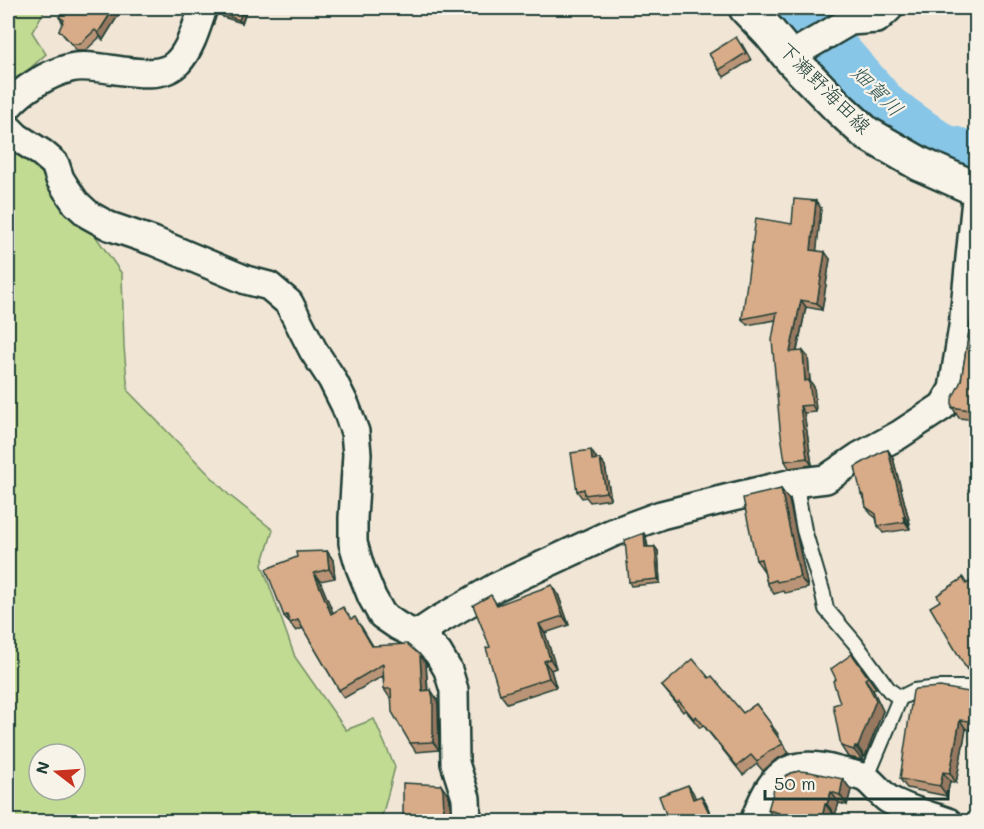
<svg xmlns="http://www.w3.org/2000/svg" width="984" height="829" viewBox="0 0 984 829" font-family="Mali,'Klee One',sans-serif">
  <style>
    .green { fill: #c2db92; stroke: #708c63; stroke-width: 1.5; fill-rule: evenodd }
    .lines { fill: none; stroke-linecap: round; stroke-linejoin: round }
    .river { stroke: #88c6e8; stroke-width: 44 }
    .lane-casing { stroke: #1f3d34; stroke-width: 18 }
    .street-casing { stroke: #1f3d34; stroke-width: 32 }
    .primary-casing { stroke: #1f3d34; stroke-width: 38 }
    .lane { stroke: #f7f3e8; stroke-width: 14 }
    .street { stroke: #f7f3e8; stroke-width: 27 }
    .primary { stroke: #f7f3e8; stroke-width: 33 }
    .wall { fill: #ba9476; stroke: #1f3d34; stroke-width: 1.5 }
    .shaded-wall { fill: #977860; stroke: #1f3d34; stroke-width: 1.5 }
    .building { fill: #d8ac89; stroke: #1f3d34; stroke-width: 1.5 }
    .labels { text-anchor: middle; stroke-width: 4.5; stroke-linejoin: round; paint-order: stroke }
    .street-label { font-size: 20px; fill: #1f3d34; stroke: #f7f3e8 }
    .water-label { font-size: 21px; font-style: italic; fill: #345858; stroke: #f7f3e8 }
  </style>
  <rect width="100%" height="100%" fill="#f1e5d5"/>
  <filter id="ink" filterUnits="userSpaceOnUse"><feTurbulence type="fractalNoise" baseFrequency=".0167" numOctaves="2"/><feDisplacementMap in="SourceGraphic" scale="12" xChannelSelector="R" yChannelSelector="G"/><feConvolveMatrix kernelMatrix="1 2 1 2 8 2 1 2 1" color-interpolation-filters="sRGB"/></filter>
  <g filter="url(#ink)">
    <g class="green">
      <polygon points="8,8 46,8 32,32 46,54 8,88"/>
      <path d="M 8,141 L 20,151 L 42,173 L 60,199 L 92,231 L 122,274 L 124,347 L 128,391 L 229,495 L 273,530 L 262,565 L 295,657 L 346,730 L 374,719 L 395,767 L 383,813 L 378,821 L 8,821 ZM 39,754 L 75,754 L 75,790 L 39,790 Z"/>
    </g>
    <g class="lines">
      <polyline class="river" points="790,8 836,48 888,107 943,146 976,154"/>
      <defs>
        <g id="lane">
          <polyline points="798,482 798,498 804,530 823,594 826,609 855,643 889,690 900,698"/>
          <polyline points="866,779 900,698 914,691 939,688 976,688"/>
        </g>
        <g id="street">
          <polyline points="793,61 802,49 850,21 877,19 889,8"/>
          <path d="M 8,106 C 23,89 47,74 70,68 C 98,60 156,87 178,62 C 191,48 197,25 203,8"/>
          <polyline points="8,128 17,137 42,153 55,164 60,179 67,190 76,203 89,215 109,226 153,241 246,280 269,286 289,303 313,350 332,379 345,405 355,432 357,454 353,518 353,543 360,567 372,597 382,615 398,626 416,635 430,645 438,653 448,670 454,690 455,763 466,798 467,822"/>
          <polyline points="416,635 437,621 496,587 612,533 661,515 729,498 793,483 826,479 860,456 899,435 943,406 953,389 963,327 976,199"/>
          <path d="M 754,822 C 771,776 786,756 838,771 C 847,773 861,775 868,780 C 875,786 881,794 888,799 C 907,810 928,815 948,822"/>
        </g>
        <polyline id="primary" points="746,8 769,32 793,61 840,109 866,133 920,164 976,189"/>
      </defs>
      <use href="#lane" class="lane-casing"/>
      <use href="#street" class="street-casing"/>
      <use href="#primary" class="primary-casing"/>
      <use href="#lane" class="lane"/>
      <use href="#street" class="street"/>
      <use href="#primary" class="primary"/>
    </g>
    <g class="wall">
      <polygon points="247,8 242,23 223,17 220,13"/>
      <polygon points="122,9 103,40 100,37 85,51 77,51 59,30 63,23 59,17"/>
      <polygon points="742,44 751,60 724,77 719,70"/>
      <polygon points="821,208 816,251 830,259 822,310 806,307 797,351 808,357 810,381 814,387 816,412 804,413 812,465 789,468 785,461 776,320 747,325 742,319 792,224"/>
      <polygon points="976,269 976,420 959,418 952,407 961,381 971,319"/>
      <polygon points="888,450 893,458 910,524 909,525 910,529 883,533 878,526 876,518 871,514 866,507 865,500 861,494"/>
      <polygon points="596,458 596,459 600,459 605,466 611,499 590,502 586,497 582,498 577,491"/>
      <polygon points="781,489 789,500 808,588 785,593 783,591 774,594 767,583 764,571 756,560"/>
      <polygon points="646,537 648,547 655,547 658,551 660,583 631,586 629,582"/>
      <polygon points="327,551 333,560 335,578 320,581 333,613 351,619 361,626 373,646 426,664 428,690 437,699 438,707 439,750 416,752 410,743 391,698 390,698 384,689 383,676 344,698 339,690 303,628 296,631 284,616"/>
      <polygon points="963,578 967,584 976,579 976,680 974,679 966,668"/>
      <polygon points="558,594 569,625 545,633 556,668 551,670 556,687 507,703 500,694 490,647 497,605"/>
      <polygon points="852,654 876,688 873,690 883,711 865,757 863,757 862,760 848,757 841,746 840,703 836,679"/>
      <polygon points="709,678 743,713 756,704 778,734 777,735 789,753 775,760 763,771 757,764 743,775 703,725 700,728 685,710 683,712 662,686"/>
      <polygon points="975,693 976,696 976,731 966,729 956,783 950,781 947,796 907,788 900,779"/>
      <polygon points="843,779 851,790 847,805 839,803 835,815 833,814 831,822 777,822 768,810"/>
    </g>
    <g class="shaded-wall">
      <polygon points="114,8 121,8 122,9 103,40 98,33"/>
      <polygon points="243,8 247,8 242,23 239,20"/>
      <polygon points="816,201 821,208 816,257 811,250"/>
      <polygon points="825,252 830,259 822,310 817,303"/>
      <polygon points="801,300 806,307 795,359 790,352"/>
      <polygon points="803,351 808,357 810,381 814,387 816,412 812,405 805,381"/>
      <polygon points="800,406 804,413 812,465 807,458"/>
      <polygon points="591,450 596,458 597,467 592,460"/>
      <polygon points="888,450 893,458 910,524 905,517"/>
      <polygon points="600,459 605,466 611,499 606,492"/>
      <polygon points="781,489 789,500 808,588 800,577"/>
      <polygon points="903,517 909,525 910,529 905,522"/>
      <polygon points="644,533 646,537 648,551 645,547"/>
      <polygon points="655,547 658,551 660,583 658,579"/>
      <polygon points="327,551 333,560 335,578 329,569"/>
      <polygon points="314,573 320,581 337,622 331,614"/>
      <polygon points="552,585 558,594 569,625 563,616"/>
      <polygon points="539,624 545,633 556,668 550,659"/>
      <polygon points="420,655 426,664 428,699 422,691"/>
      <polygon points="544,661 551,670 556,687 549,678"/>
      <polygon points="865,679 873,690 883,711 865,757 858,747"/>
      <polygon points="431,690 437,699 438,707 439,750 433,742"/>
      <polygon points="975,693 976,696 976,731 969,721"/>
      <polygon points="960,720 966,729 956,783 950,773"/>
      <polygon points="855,746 863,757 862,760 854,750"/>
      <polygon points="943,772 950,781 947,796 940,786"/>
      <polygon points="843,779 851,790 847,805 840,795"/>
      <polygon points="441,785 449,796 450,801 451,822 448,822 444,812"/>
      <polygon points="688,785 693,792 699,806 693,799"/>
      <polygon points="831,792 839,803 835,815 827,804"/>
      <polygon points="701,796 706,803 714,822 711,817"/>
      <polygon points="825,804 833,814 831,822 821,822"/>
    </g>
    <g class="building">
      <polygon points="65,8 114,8 98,33 95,30 80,44 72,44 59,30 64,20 59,17"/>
      <polygon points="222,8 243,8 239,20 220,13"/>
      <polygon points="736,37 746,53 719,70 709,54"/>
      <polygon points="794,199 816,201 811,250 825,252 817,303 801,300 790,352 803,351 805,381 809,380 812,405 800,406 807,458 785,461 780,428 772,340 777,312 742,319 756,218 792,224"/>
      <polygon points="976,269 976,411 952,407 952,399 961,381 971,319"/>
      <polygon points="591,450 592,460 600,459 606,492 585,495 584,489 577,491 571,453"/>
      <polygon points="888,450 905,517 903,517 905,522 878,526 876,514 866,507 864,495 861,494 855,467 883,451"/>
      <polygon points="781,489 800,577 777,582 776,580 767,583 761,559 756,560 743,498"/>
      <polygon points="644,533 645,547 655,547 658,579 629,582 625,540"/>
      <polygon points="327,551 329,569 314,573 331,614 343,607 351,619 355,617 372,646 407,644 420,655 422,691 431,690 433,698 433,742 410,743 392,712 391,689 384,689 383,664 339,690 298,620 290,623 287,615 284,616 266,569 297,557 296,552"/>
      <polygon points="963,578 966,584 976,579 976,675 973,670 966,668 930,607 940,601 937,595"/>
      <polygon points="552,585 563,616 539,624 550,659 544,661 549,678 500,694 486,648 490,647 473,605 491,595 497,605"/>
      <polygon points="852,654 868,677 865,679 876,700 858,747 855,746 854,750 841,746 833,705 840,703 833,681 836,679 831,669"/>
      <polygon points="693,659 709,678 712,676 743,713 756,704 772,725 770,726 783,744 769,751 757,762 751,755 737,766 696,716 694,719 679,701 677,703 662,686"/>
      <polygon points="940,687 975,693 969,721 960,720 950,773 943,772 940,786 900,779 913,691 915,689"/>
      <polygon points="799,771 810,772 843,779 840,795 831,792 827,804 825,804 821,822 777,822 779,813 768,810 774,789 785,776 791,773"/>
      <polygon points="403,783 441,785 443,790 444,812 446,819 448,822 392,822 392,819 403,819"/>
      <polygon points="688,785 693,799 701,796 711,817 708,819 709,822 669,822 659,796"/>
    </g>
  </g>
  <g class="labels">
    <g class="street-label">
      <text transform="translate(825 88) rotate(45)" y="7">下瀬野海田線</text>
    </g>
    <g class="water-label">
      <text transform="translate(877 91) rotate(45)" y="7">畑賀川</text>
    </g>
  </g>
  <rect width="984" height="829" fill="none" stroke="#f7f3e8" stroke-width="30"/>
  <rect x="15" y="15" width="954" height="799" fill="none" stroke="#1f3d34" stroke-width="2" filter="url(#ink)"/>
  <g transform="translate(57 772) rotate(287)"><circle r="28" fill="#f7f3e8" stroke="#a1aaa0" stroke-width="1.5"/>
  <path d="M0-4.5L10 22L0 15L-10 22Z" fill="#c8321e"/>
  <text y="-9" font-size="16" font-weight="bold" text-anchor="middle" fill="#1f3d34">N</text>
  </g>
  <path d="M765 790v9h183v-9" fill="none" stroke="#1f3d34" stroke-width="3"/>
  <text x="774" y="790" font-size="18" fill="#1f3d34" stroke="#f7f3e8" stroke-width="4.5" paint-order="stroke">50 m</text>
</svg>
